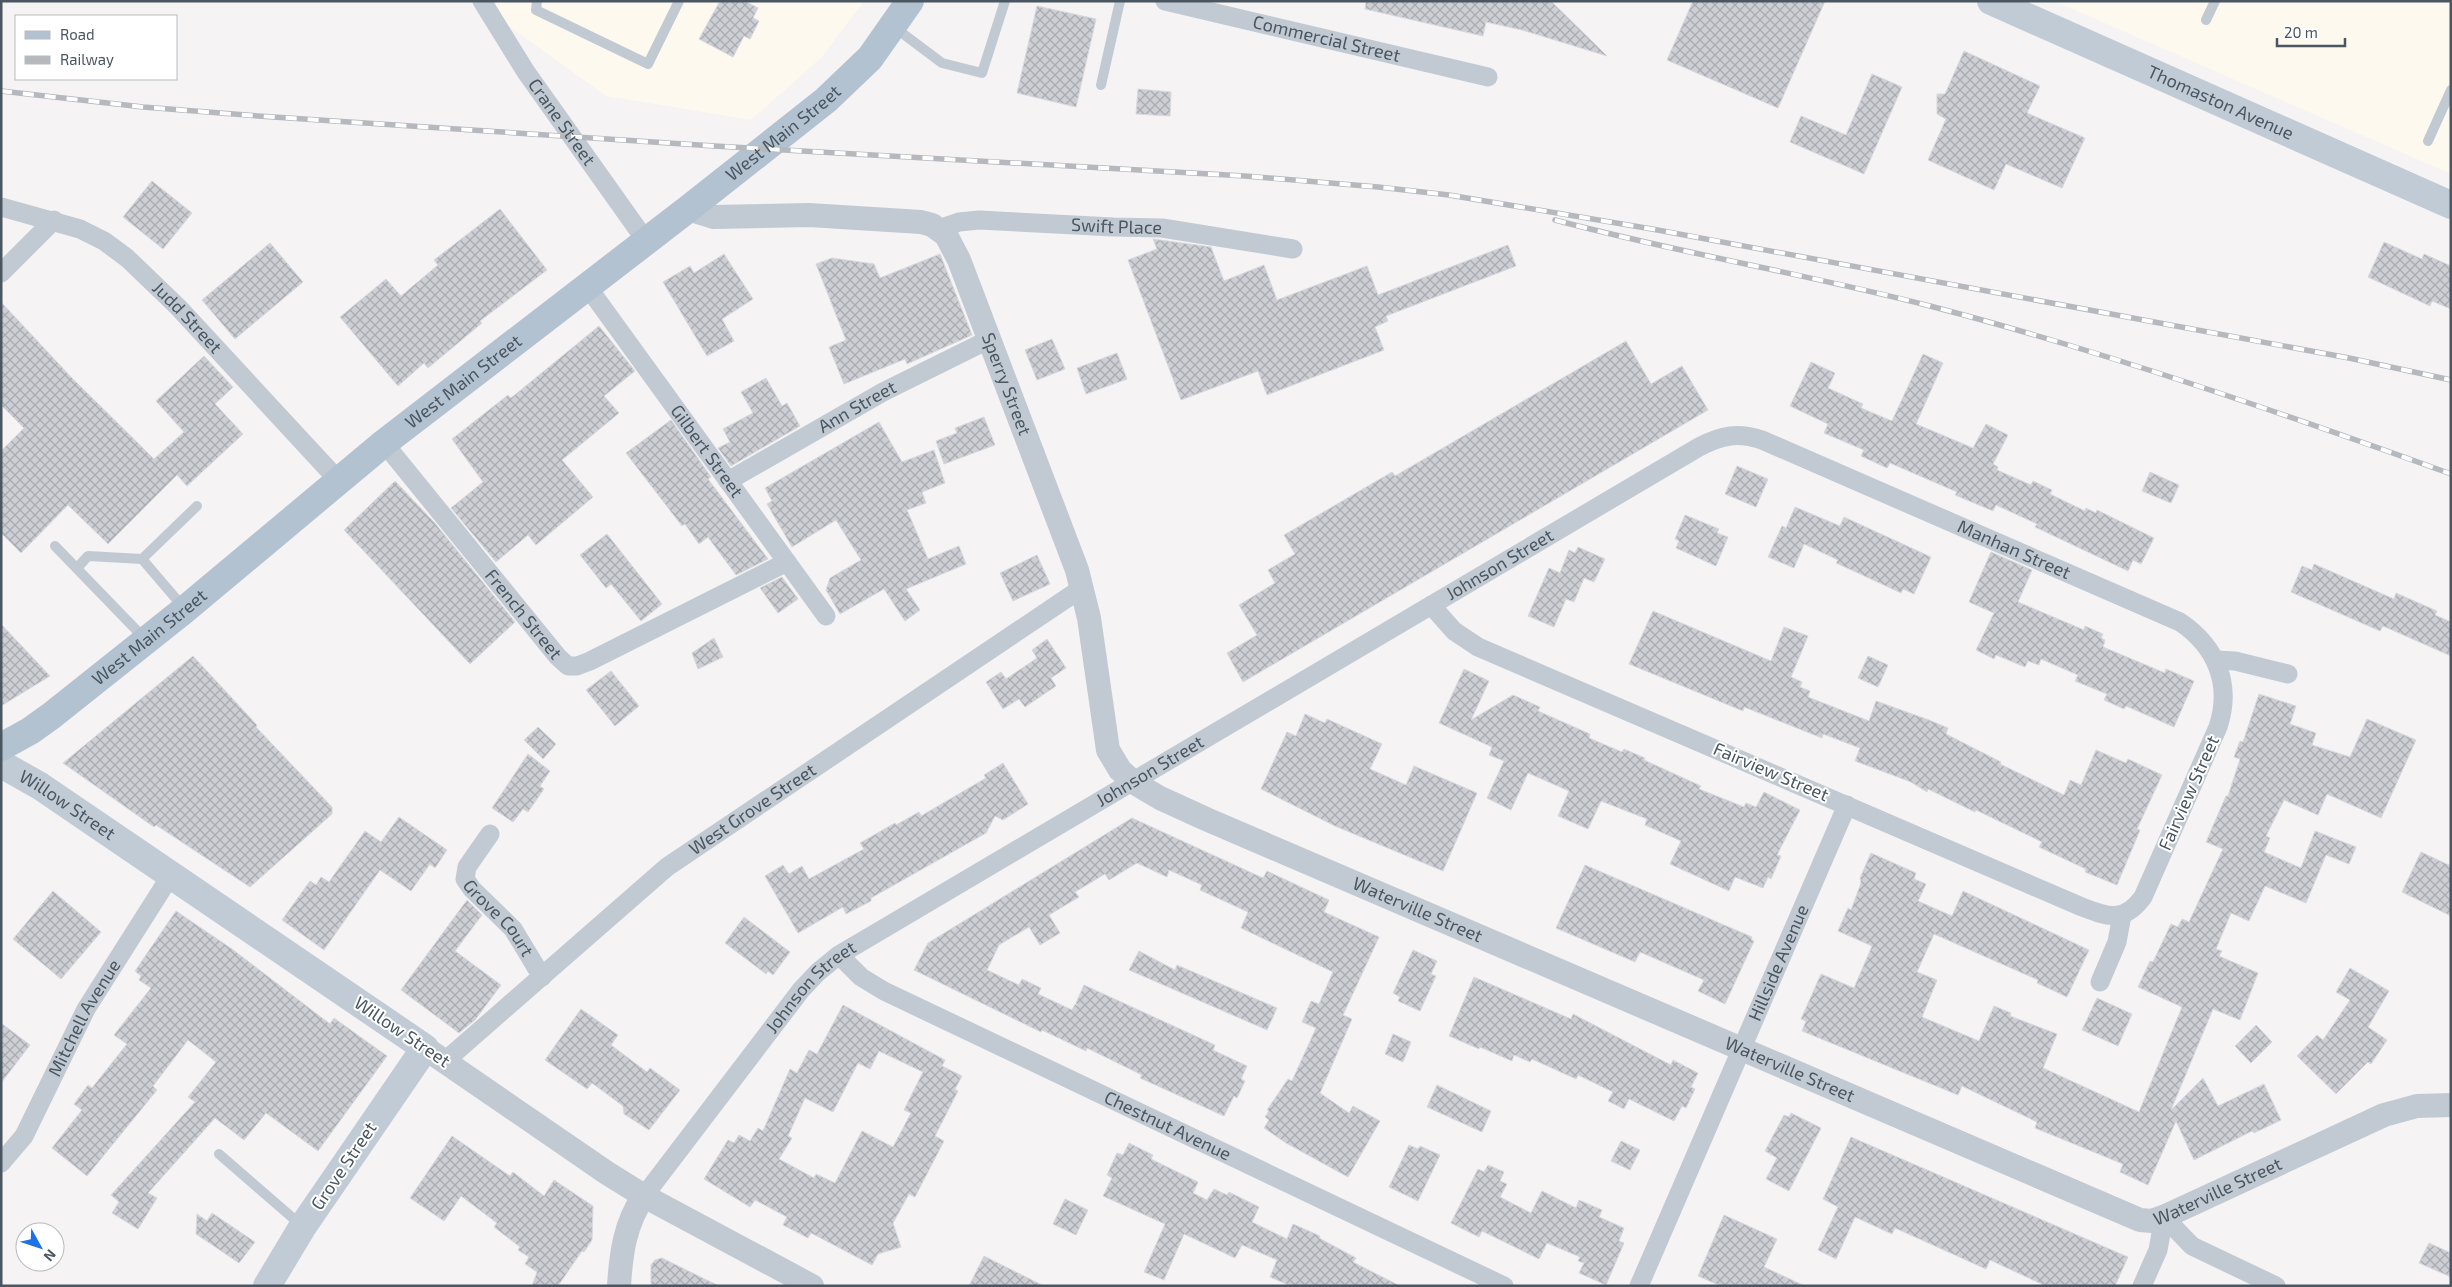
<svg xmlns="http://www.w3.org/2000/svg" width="2452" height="1287" viewBox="0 0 2452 1287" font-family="'Exo 2',sans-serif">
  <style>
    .commercial { fill: #fdf9ef }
    .building { fill: url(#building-cross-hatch); stroke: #d7d9de; fill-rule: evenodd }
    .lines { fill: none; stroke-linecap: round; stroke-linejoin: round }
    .service { stroke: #c1cad2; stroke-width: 10 }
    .minor { stroke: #c1cad2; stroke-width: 19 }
    .tertiary { stroke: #c1cad2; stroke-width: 24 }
    .secondary { stroke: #c1cbd6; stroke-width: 28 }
    .primary { stroke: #b3c2d1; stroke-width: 28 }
    .rail-casing { stroke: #b5b8bd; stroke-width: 5.5 }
    .rail { stroke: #fff; stroke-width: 4; stroke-dasharray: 11; stroke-linecap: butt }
    .labels { text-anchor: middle; stroke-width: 4; stroke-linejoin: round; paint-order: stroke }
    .street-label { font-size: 18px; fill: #4a5661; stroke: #fff }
  </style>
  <defs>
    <pattern id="building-cross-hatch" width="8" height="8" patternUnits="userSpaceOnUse" patternTransform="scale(1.25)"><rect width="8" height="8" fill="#cdcfd5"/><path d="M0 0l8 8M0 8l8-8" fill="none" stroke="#a8abb0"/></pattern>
  </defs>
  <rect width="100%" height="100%" fill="#f5f3f3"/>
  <g class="commercial">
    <polygon points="497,1 864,1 821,58 751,120 606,96 491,13"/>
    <polygon points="2054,1 2451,1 2451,174"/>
  </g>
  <g class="building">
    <polygon points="720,1 745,1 758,8 753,18 759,21 750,39 744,36 733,57 699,39"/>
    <polygon points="1366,1 1551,1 1607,56 1522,30 1486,22 1483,36 1365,9"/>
    <polygon points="1693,1 1825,1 1778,108 1667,60"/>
    <polygon points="1037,6 1096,19 1076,107 1017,93"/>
    <polygon points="1964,51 2040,86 2027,113 2085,138 2062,188 2006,164 1994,190 1928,160 1946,119 1937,114 1937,94 1945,94"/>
    <polygon points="1872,74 1902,87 1864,174 1790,142 1801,116 1846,135"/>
    <polygon points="1138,89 1171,92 1170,116 1136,114"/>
    <polygon points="152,181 192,213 163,249 123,217"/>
    <polygon points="500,209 547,270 480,321 482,323 428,368 424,363 398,386 340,317 386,279 401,296 438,265 434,260"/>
    <polygon points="1153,239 1211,247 1224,281 1264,265 1277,300 1367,266 1378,295 1508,245 1516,266 1386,316 1388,321 1375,327 1384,350 1267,395 1258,371 1181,400 1128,260 1157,249"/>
    <polygon points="2384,242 2422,259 2424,254 2451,266 2451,309 2432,301 2430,306 2368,277"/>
    <polygon points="270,243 303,282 235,339 202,300"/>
    <polygon points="724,254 753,299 722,319 734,341 707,356 663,282 690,266 694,273"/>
    <polygon points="940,254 972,335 907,364 905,359 844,384 829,347 846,340 816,264 832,258 874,264 880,278"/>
    <polygon points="1,302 71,377 154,459 184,432 156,401 204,356 233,387 215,404 243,434 187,486 177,475 108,544 68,505 21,553 1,533 1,451 24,428 1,405"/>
    <polygon points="599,326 635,371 604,396 619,413 562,460 593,497 536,545 528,535 496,562 451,508 483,482 452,439 508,395 511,398"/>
    <polygon points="1052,339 1065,369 1037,380 1025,350"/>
    <polygon points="1626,341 1651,384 1682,366 1708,410 1243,682 1227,653 1257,635 1239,605 1275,583 1268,570 1295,554 1284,535 1392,472 1395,476"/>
    <polygon points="1117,353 1127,379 1086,394 1077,368"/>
    <polygon points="1923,354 1943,363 1916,424 1973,448 1986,424 2008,435 1993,464 1998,467 1997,470 2031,485 2033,481 2052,490 2050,494 2085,511 2086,508 2096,513 2097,510 2154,538 2141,564 2133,560 2128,571 2035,527 2037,524 1996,505 1993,511 1955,495 1957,492 1890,463 1887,468 1861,456 1864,450 1824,433 1828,424 1790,406 1811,362 1835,373 1828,388 1863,404 1861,408 1892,421"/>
    <polygon points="766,378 782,406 787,403 800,426 731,466 718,448 730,442 723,429 753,413 741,392"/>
    <polygon points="984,417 995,445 944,464 936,441 957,433 955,428"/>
    <polygon points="671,420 711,477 708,479 768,559 736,575 708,537 699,544 685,524 682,526 626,453"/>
    <polygon points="879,422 902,462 934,450 945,483 922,492 926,503 907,510 928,559 959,546 966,564 906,589 920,610 905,621 884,589 840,614 826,590 830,578 861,560 836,520 792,547 767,504 772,501 765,488"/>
    <polygon points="1737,466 1768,479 1756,507 1725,494"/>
    <polygon points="2150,472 2179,485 2171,503 2142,491"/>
    <polygon points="395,481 434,522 515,622 470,664 344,530"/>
    <polygon points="1795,507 1840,526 1844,517 1931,557 1914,594 1903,589 1901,593 1858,573 1836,563 1838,560 1804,544 1794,568 1768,557 1782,526 1786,528"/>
    <polygon points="1685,515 1719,529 1717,533 1728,537 1716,566 1676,548 1679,541 1675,539"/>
    <polygon points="607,534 662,604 641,621 611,584 606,588 580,555"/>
    <polygon points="1578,547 1605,559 1594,582 1584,578 1574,602 1566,599 1554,627 1528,616 1549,568 1560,573 1569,550 1575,553"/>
    <polygon points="1991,552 2032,570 2018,602 2084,630 2085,626 2103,634 2101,638 2105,640 2103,647 2165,673 2166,669 2194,681 2174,727 2126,706 2124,709 2104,700 2107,694 2075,681 2078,675 2041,659 2039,665 2028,661 2025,667 1996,655 1994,659 1976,650 1994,613 1969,602"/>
    <polygon points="1037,555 1050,584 1013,601 1000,573"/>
    <polygon points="2314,564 2394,599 2396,593 2437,611 2435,615 2451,622 2451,656 2383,626 2380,631 2291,592 2302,566 2312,570"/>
    <polygon points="782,577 798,599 778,613 760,588"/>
    <polygon points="1653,611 1771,661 1784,627 1808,636 1791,677 1802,682 1800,687 1810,691 1808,697 1869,721 1876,701 1929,720 1948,728 1946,734 2001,762 2000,764 2064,795 2070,780 2081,785 2096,750 2126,763 2128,759 2162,775 2137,829 2140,830 2117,885 2085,872 2086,869 2039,847 2042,842 1976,810 1975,812 1928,789 1927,792 1911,782 1855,761 1860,748 1823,734 1822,738 1744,707 1743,711 1629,664"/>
    <polygon points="1,624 50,676 1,706"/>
    <polygon points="714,638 723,657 698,669 692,653"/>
    <polygon points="1047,639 1066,668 1051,678 1056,686 1025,707 1019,699 1003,709 986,682 1001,672 1006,679 1037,658 1032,650"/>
    <polygon points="193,656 257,725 256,727 332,807 332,814 250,887 156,825 154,827 63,763"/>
    <polygon points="1868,656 1888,665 1878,687 1858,678"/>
    <polygon points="1464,669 1489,681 1471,720 1513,695 1540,707 1538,711 1590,734 1589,738 1622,752 1624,749 1645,758 1644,760 1701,786 1699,789 1744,807 1746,803 1756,807 1764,792 1800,810 1777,855 1781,856 1771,879 1768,877 1763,888 1735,877 1729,891 1670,864 1681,841 1645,825 1647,819 1601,801 1588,829 1558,816 1569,791 1528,773 1511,810 1487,798 1504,761 1489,755 1492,747 1439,723"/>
    <polygon points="611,671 639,706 615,726 586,690"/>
    <polygon points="2259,694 2296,706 2290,724 2316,733 2312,745 2350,757 2367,719 2416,740 2381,818 2327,794 2318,815 2284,800 2266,836 2270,838 2264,852 2301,868 2315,831 2356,847 2349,864 2326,855 2306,903 2265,886 2249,921 2231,913 2216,949 2222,951 2219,956 2258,973 2240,1020 2213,1009 2171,1110 2203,1078 2218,1106 2264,1084 2281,1120 2254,1133 2252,1131 2194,1160 2176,1121 2148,1185 2120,1172 2123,1164 2035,1128 2037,1122 1962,1086 1958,1095 1802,1031 1806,1021 1801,1019 1821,974 1854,988 1872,946 1838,931 1848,908 1851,910 1861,883 1860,878 1871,853 1916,873 1914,879 1926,884 1918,901 1952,916 1963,891 2089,950 2067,997 2037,983 2038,980 1934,934 1917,972 1937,980 1922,1017 1979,1041 1994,1006 2011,1013 2010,1016 2057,1034 2043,1068 2139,1112 2182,1007 2138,987 2150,961 2153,962 2171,924 2178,927 2182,919 2189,922 2223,849 2206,842 2226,796 2228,796 2240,759 2234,757 2240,741 2243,742"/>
    <polygon points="1305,714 1325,723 1327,719 1382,744 1370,769 1406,785 1414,766 1477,793 1443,871 1335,826 1261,789 1287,732 1296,736"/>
    <polygon points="538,727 556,744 543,759 524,740"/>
    <polygon points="528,754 550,771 540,786 544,789 528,812 523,809 513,822 492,808"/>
    <polygon points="1003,763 1028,804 1003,820 995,816 986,833 871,898 871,901 846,914 843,907 798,933 765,876 783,865 789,874 802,866 809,879 864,849 860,843 895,823 896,825 919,812 921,816 986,778 984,775"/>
    <polygon points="399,817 447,850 435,868 430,864 411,891 380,870 324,950 282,920 310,881 316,885 321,877 329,882 365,831 381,842"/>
    <polygon points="1132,818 1263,878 1267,871 1329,900 1324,912 1379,937 1343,1015 1352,1019 1320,1093 1349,1113 1353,1106 1380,1121 1348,1177 1286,1143 1264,1128 1269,1120 1265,1117 1269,1111 1267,1110 1288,1079 1292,1081 1316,1028 1302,1022 1311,1001 1319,1004 1333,972 1241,928 1248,912 1200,890 1202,885 1169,870 1167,877 1137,863 1109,880 1105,874 1075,892 1079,897 1049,915 1060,933 1040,945 1029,927 999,945 987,970 1019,985 1022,979 1041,988 1038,994 1072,1010 1075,1004 1077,1006 1076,1003 1084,985 1215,1045 1213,1050 1247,1066 1241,1079 1245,1081 1237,1098 1234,1096 1224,1116 1140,1078 1142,1075 1087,1048 1086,1051 1042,1030 1041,1032 914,970 928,943"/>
    <polygon points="2421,852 2451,866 2451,916 2402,892"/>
    <polygon points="1585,865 1752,937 1751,939 1754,941 1725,1004 1698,991 1704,980 1640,952 1635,962 1556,928"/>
    <polygon points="53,891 101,932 61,979 13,939"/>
    <polygon points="467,900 482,915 455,951 501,985 475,1020 459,1033 401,990"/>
    <polygon points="176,911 232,949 330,1024 334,1018 387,1056 318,1151 266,1113 244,1140 215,1118 148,1193 157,1198 138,1229 112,1213 119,1202 111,1195 195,1102 188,1097 216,1062 188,1040 153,1086 157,1090 87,1176 52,1148 82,1110 74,1104 88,1085 92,1088 127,1044 114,1035 151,988 139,980 141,976 135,971"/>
    <polygon points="744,917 790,952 773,975 768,971 766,974 725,943"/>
    <polygon points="1413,950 1437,961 1431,974 1436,976 1420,1011 1398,1001 1400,997 1393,993"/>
    <polygon points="1139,951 1175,970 1177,965 1277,1008 1267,1030 1129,970"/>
    <polygon points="2350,968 2389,991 2368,1027 2387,1040 2371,1064 2368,1062 2336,1094 2297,1056 2317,1035 2323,1040 2350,1000 2336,992"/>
    <polygon points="1474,977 1571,1019 1573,1014 1671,1065 1673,1060 1698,1073 1691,1087 1695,1089 1686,1108 1682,1106 1674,1121 1629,1099 1624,1109 1608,1101 1613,1092 1578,1075 1576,1079 1532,1059 1530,1062 1514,1055 1512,1061 1480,1047 1479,1049 1449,1036"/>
    <polygon points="2097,998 2132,1014 2118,1046 2082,1030"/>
    <path d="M 843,1005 L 945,1060 L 942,1066 L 962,1076 L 955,1089 L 958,1091 L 935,1136 L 944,1141 L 915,1197 L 909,1194 L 893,1223 L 901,1247 L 878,1254 L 872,1265 L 811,1233 L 808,1238 L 783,1225 L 787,1217 L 755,1200 L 750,1207 L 704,1179 L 728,1140 L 734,1143 L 739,1135 L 750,1141 L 758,1128 L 763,1131 L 790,1069 L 797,1073 L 809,1050 L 817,1054 ZM 879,1051 L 923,1072 L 904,1110 L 911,1113 L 893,1147 L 862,1131 L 835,1183 L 816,1174 L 814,1178 L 779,1159 L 792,1138 L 788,1136 L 805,1098 L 833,1112 L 858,1063 L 870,1069 Z"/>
    <polygon points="581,1009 618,1035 611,1045 647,1072 650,1068 680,1090 649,1130 624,1114 623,1106 592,1083 587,1089 545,1060"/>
    <polygon points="1,1023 30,1045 1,1083"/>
    <polygon points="2256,1025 2272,1042 2251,1063 2235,1046"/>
    <polygon points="1393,1034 1411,1042 1403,1062 1385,1054"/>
    <polygon points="1437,1085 1491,1111 1482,1132 1427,1107"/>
    <polygon points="1791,1113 1821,1128 1789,1191 1766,1179 1777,1158 1765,1151 1784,1115 1789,1117"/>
    <polygon points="452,1136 510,1176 513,1172 544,1196 554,1180 593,1206 592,1240 584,1252 582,1251 558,1286 532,1286 537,1272 525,1264 529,1257 518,1250 520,1247 494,1227 497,1223 461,1196 444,1221 410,1198"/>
    <polygon points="1851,1137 2128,1257 2115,1286 2046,1286 1990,1260 1986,1269 1895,1228 1892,1234 1855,1217 1836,1259 1818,1250 1838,1207 1823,1199"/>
    <polygon points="1621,1141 1640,1150 1630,1170 1611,1161"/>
    <polygon points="1129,1143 1153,1155 1151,1159 1198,1182 1193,1193 1207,1200 1214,1189 1227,1195 1229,1192 1259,1207 1252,1222 1287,1239 1293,1224 1320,1236 1319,1238 1356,1258 1353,1262 1400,1286 1291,1286 1270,1277 1277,1260 1242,1245 1235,1258 1184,1234 1164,1280 1144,1272 1165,1224 1103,1196 1112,1178 1107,1175 1117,1153 1123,1155"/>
    <polygon points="1409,1145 1418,1149 1420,1146 1440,1155 1418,1201 1389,1187"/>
    <polygon points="1488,1165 1504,1172 1500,1181 1507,1184 1500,1197 1531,1213 1542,1191 1576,1208 1579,1200 1602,1210 1599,1217 1624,1228 1619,1241 1624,1243 1606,1285 1579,1273 1584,1263 1578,1261 1580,1257 1547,1243 1539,1259 1482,1231 1479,1237 1451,1223 1478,1169 1484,1172"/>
    <polygon points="1065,1199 1088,1210 1076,1235 1053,1224"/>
    <polygon points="212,1213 255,1242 239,1263 196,1234 197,1214 207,1221"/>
    <polygon points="1724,1215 1777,1239 1764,1267 1805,1286 1721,1286 1698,1276"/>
    <polygon points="2429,1243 2451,1253 2451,1277 2419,1263"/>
    <polygon points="984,1256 1044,1286 969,1286"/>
    <polygon points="662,1258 719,1286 651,1286 651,1265 655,1260"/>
  </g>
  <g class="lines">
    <g class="service">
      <polyline points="537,1 536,10 648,64 679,1"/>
      <polyline points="2206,20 2215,1"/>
      <polyline points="894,27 942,63 982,73 1005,1"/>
      <polyline points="1101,85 1120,1"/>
      <polyline points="2428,141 2451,90"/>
      <polyline points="55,546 146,640"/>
      <polyline points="142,559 197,506"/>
      <polyline points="77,568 88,556 142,559 184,608"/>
      <polyline points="219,1154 302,1226"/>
    </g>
    <g class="minor">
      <path id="s1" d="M 482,1 L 526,72 L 646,241"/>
      <path id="s2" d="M 1165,1 L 1488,77"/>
      <path id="s3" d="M 1,207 L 80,229 L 104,241 L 127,258 L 178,307 L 338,480"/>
      <path id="s4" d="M 939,229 L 959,222 L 979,220 L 1113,227 L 1162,228 L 1293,249"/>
      <polyline points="1,273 54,220"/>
      <path id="s5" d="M 587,286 L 826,616"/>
      <path id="s6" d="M 384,443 L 558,657 L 568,666 L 577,666 L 590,661 L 787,562"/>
      <path id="s7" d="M 728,481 L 883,392 L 990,339"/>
      <polyline points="2215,660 2235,661 2288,674"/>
      <path id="s8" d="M 490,834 L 467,867 L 465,879 L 472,889 L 513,929 L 542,977"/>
      <path id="s9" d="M 839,955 L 861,977 L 884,991 L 1504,1286"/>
      <polyline points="2100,982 2117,942 2122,915"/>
      <path id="s10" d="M 445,1061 L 667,867 L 1082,588"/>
      <path id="s11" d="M 1,1163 L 24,1136 L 86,1009 L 171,875"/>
      <path id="s12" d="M 644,1196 L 801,990 L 818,972 L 839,955 L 1699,447 C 1722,435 1738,432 1762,440 L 2180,622 C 2217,647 2232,685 2218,727 L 2143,897 C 2124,923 2108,917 2082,907 L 1478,647 L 1454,631 L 1431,605"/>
      <polyline points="2164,1217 2192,1246 2276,1286"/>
      <path id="s13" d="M 1639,1286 L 1847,805"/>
      <polyline points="2142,1286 2158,1250 2164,1217"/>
    </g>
    <g class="tertiary">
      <path id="s14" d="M 688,209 L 714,217 L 809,215 L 921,222 L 932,225 L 946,235 L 959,260 L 1077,570 L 1089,618 L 1108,750 L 1120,770 L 1133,782 L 1160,798 L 1206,819 L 2140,1220 L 2152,1221 L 2168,1215 L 2384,1115 L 2417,1106 L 2451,1105"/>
      <polyline points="425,1048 607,1173 644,1196 812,1286"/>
      <path d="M 619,1286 C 621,1253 625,1223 644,1196"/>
    </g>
    <g class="secondary">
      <path id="s15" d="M 1991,1 L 2451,205"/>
      <path id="s16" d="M 1,764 L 40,786 L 425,1048 L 303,1226 L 267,1286"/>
    </g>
    <path class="primary" id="s17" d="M 1,747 L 30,731 L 51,716 L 183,611 L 384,443 L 688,209 L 826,100 L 870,58 L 910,1"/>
    <defs>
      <g id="rail">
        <polyline points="1,91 143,107 258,116 714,146 1245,176 1378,187 1449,195 1652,229 2349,358 2451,380"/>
        <path d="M 1555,220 C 1679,253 1806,274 1930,306 C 2106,352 2279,412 2451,474"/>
      </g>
    </defs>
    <use href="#rail" class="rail-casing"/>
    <use href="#rail" class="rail"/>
  </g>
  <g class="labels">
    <g class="street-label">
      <text dy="6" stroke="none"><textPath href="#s2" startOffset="166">Commercial Street</textPath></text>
      <text dy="6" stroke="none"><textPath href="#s15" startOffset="251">Thomaston Avenue</textPath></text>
      <text dy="6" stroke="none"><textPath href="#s1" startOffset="145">Crane Street</textPath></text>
      <text dy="6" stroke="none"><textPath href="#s17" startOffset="995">West Main Street</textPath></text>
      <text dy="6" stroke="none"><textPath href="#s4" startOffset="179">Swift Place</textPath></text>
      <text dy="6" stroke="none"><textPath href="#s3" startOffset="222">Judd Street</textPath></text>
      <text dy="6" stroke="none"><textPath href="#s17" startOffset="590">West Main Street</textPath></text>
      <text dy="6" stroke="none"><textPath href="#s14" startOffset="424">Sperry Street</textPath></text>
      <text dy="6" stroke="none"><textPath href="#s7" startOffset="149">Ann Street</textPath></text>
      <text dy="6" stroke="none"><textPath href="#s5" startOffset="204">Gilbert Street</textPath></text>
      <text dy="6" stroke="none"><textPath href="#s12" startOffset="1650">Manhan Street</textPath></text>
      <text dy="6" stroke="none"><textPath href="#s12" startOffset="1078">Johnson Street</textPath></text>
      <text dy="6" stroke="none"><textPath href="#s6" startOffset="221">French Street</textPath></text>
      <text dy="6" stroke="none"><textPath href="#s17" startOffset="185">West Main Street</textPath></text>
      <text dy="6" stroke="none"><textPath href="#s12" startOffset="672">Johnson Street</textPath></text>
      <text transform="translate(1771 772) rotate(23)" y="6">Fairview Street</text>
      <text transform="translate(2189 793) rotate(-66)" y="6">Fairview Street</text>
      <text dy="6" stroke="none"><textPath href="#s16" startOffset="78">Willow Street</textPath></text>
      <text dy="6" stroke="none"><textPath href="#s10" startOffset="398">West Grove Street</textPath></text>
      <text dy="6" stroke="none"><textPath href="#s14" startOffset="1159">Waterville Street</textPath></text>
      <text dy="6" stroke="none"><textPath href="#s8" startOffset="104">Grove Court</textPath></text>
      <text dy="6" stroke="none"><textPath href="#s13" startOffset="352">Hillside Avenue</textPath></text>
      <text dy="6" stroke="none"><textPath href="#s12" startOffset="268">Johnson Street</textPath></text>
      <text dy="6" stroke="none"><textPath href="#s11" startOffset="168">Mitchell Avenue</textPath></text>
      <text transform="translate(402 1032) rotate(34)" y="6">Willow Street</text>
      <text dy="6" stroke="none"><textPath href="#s14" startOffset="1564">Waterville Street</textPath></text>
      <text dy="6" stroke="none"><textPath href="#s9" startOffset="372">Chestnut Avenue</textPath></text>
      <text transform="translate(344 1166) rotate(-56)" y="6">Grove Street</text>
      <text dy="6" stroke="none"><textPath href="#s14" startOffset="2029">Waterville Street</textPath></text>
    </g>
  </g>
  <rect width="2452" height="1287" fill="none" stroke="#4a5661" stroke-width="5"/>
  <rect x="15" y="15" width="162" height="65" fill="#ffffff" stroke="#b7bbc0"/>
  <rect x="25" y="31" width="25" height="8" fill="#b3c2d1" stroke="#b7bbc0"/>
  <text x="60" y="40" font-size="15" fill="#4a5661">Road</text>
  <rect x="25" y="56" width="25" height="8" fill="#b5b8bd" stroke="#b7bbc0"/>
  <text x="60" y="65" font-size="15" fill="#4a5661">Railway</text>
  <g transform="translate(40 1247) rotate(130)"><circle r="24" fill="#ffffff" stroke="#b7bbc0"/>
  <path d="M0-4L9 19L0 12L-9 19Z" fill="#1a73e8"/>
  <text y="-8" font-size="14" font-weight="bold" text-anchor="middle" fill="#4a5661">N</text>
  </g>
  <path d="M2277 38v8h68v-8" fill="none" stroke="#4a5661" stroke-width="2.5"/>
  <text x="2284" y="38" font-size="15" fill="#4a5661" stroke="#ffffff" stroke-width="4" paint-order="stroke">20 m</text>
</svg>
